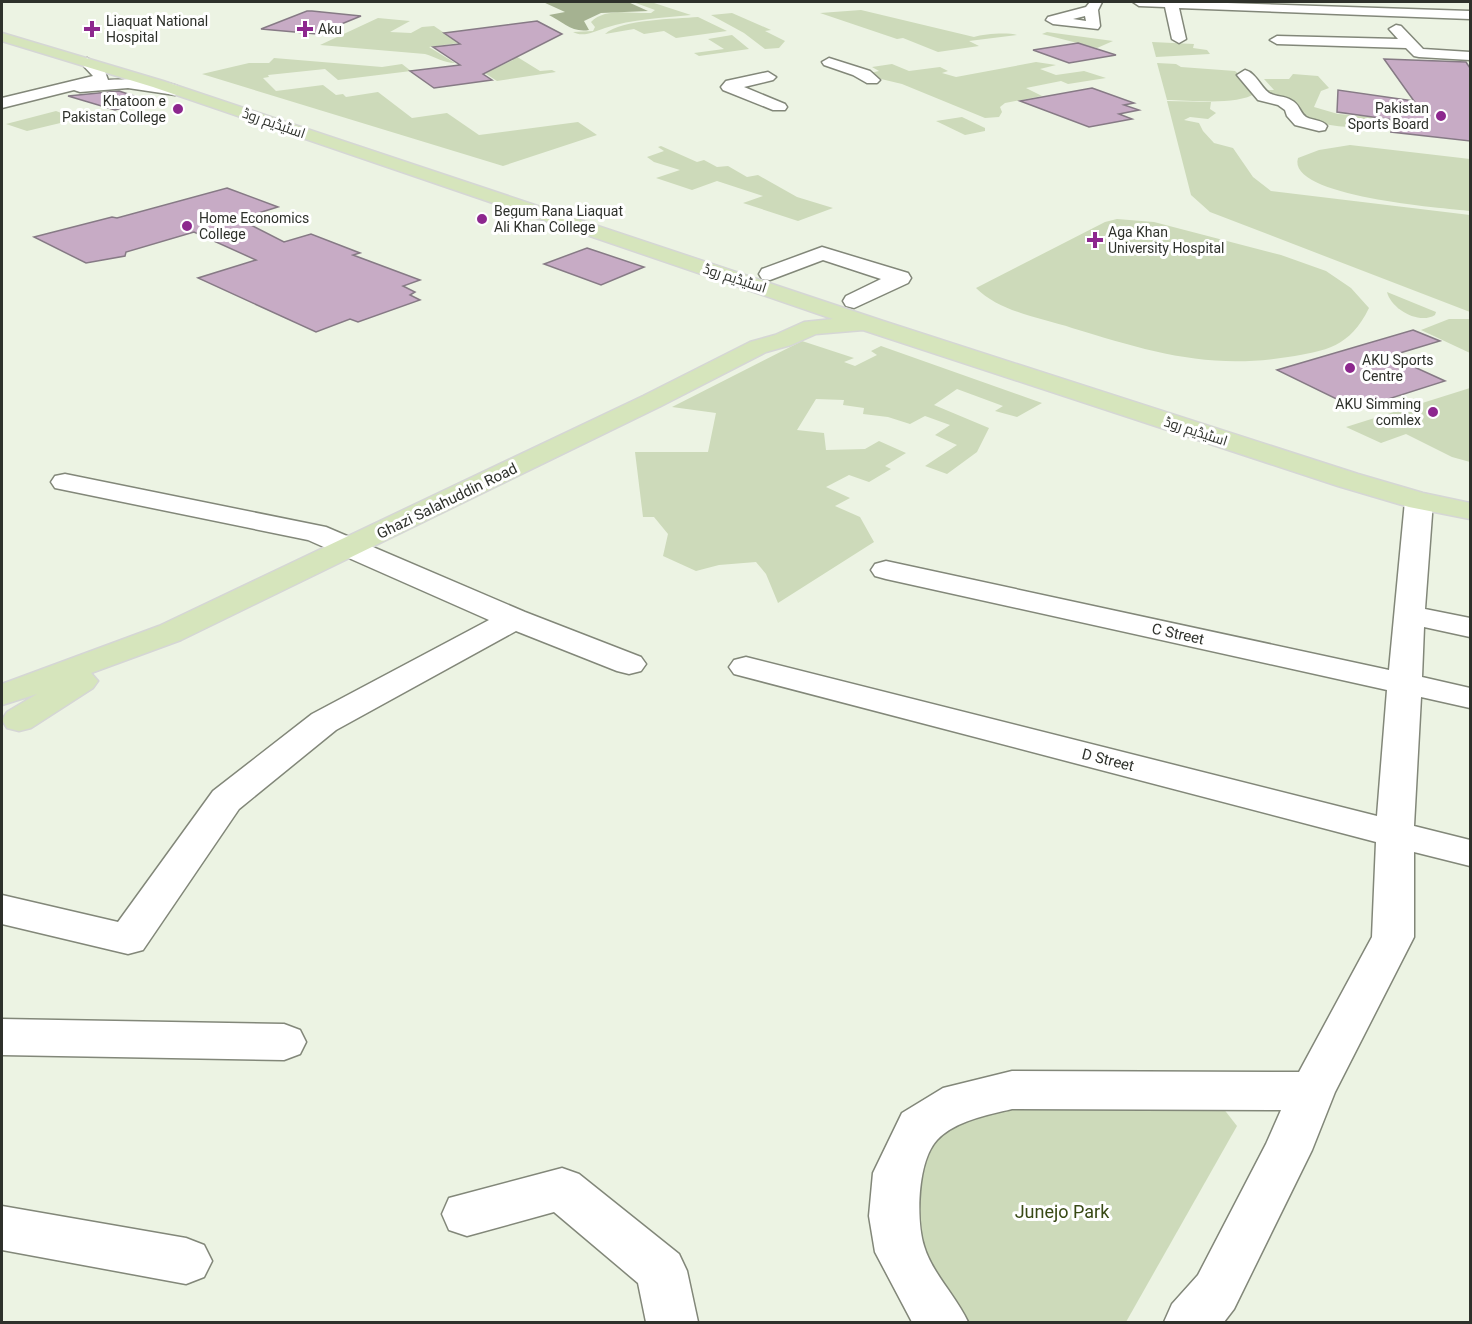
<svg xmlns="http://www.w3.org/2000/svg" width="1472" height="1324" viewBox="0 0 1472 1324" font-family="Roboto,Cairo,sans-serif">
  <style>
    .green { fill: #cddaba }
    .water { fill: #a5b291 }
    .building { fill: #c7abc5; stroke: #867a85; stroke-width: 1.5 }
    .lines { fill: none; stroke-linecap: round; stroke-linejoin: round }
    .minor-casing { stroke: #828779; stroke-width: 3 }
    .major-casing { stroke: #d5d6d5; stroke-width: 3 }
    .minor { fill: #fff; fill-rule: evenodd }
    .major { fill: #d6e5bc; fill-rule: evenodd }
    .poi-dot { fill: #8d278e; stroke: #fff; stroke-width: 2 }
    .labels { text-anchor: middle; stroke-width: 6; stroke-linejoin: round; paint-order: stroke }
    .far-poi-label { font-size: 14px; fill: #2e312b; stroke: #fff; text-anchor: start }
    .far-street-label { font-size: 14px; fill: #2e312b; stroke: #fff }
    .street-label { font-size: 15px; fill: #2e312b; stroke: #fff }
    .near-park-label { font-size: 18px; fill: #384914; stroke: #fff }
  </style>
  <rect width="100%" height="100%" fill="#ecf3e3"/>
  <g class="green">
    <path d="M 633,2 L 651,2 L 691,15 C 663,18 632,19 605,28 C 595,31 583,38 573,32 L 593,31 L 595,27 L 591,22 C 605,7 633,14 651,13 L 655,10 Z"/>
    <path d="M 861,10 L 974,37 C 984,34 1007,32 1017,35 L 969,41 L 979,46 L 938,52 L 903,38 L 897,39 L 820,13 Z"/>
    <polygon points="732,13 771,30 765,31 785,41 779,48 765,49 744,33 711,15"/>
    <path d="M 698,17 L 727,31 L 676,38 L 664,31 L 644,34 L 634,29 L 605,34 C 622,19 675,19 698,17 Z"/>
    <path d="M 378,18 L 410,21 L 390,32 L 411,33 L 422,27 L 434,26 L 459,43 L 429,47 L 455,63 C 444,63 436,57 425,54 L 320,45 Z"/>
    <polygon points="1047,32 1113,41 1097,48 1042,34"/>
    <polygon points="732,35 749,49 699,56 694,53 724,49 708,39"/>
    <polygon points="1152,42 1194,44 1193,48 1207,50 1210,54 1156,57"/>
    <polygon points="501,47 540,71 552,70 556,72 497,81 477,68 496,68 513,60 486,56"/>
    <polygon points="274,58 382,67 402,64 411,71 338,80 325,69 268,75 269,77 263,78 276,91 323,85 336,95 343,94 346,97 378,92 412,118 447,113 479,135 578,122 597,135 503,166 202,74 249,63 269,63"/>
    <polygon points="1036,62 1056,65 1040,69 1056,75 1084,71 1106,78 1068,84 1061,81 1026,88 1042,96 1005,103 1000,107 1002,112 999,117 985,118 902,84 881,79 870,73 879,71 872,67 892,64 909,71 940,67 948,71 942,73 956,77"/>
    <path d="M 1157,63 L 1176,64 L 1181,67 L 1235,71 L 1250,84 L 1256,93 C 1237,106 1191,100 1167,100 Z"/>
    <path d="M 1293,74 L 1318,76 L 1329,88 L 1321,91 L 1314,107 L 1338,114 L 1411,120 L 1407,130 C 1371,125 1333,132 1299,116 L 1300,110 L 1287,102 L 1268,97 L 1264,90 L 1274,90 L 1264,79 L 1289,79 Z"/>
    <polygon points="1167,101 1211,102 1210,109 1216,113 1208,119 1190,117 1184,120 1199,123 1203,131 1214,143 1233,148 1253,177 1271,191 1470,215 1470,312 1210,212 1191,195"/>
    <polygon points="56,111 77,119 27,131 6,124"/>
    <polygon points="962,117 985,128 985,131 965,135 936,121"/>
    <path d="M 1350,145 L 1470,159 L 1470,211 C 1445,208 1286,197 1298,158 L 1319,150 Z"/>
    <polygon points="661,146 697,162 704,160 717,167 728,166 747,177 758,175 797,197 833,208 798,221 743,203 763,196 717,181 692,190 656,178 680,170 654,162 647,157 664,151 658,147"/>
    <path d="M 1117,219 L 1154,222 L 1281,255 L 1326,271 L 1351,288 L 1369,308 C 1350,347 1326,351 1288,357 C 1207,370 1148,351 1072,328 C 1041,318 1000,312 976,288 L 1105,222 Z"/>
    <path d="M 1387,292 L 1436,312 L 1435,315 C 1419,325 1391,309 1387,292 Z"/>
    <polygon points="1449,319 1470,319 1470,353 1421,330"/>
    <polygon points="802,341 854,358 844,362 855,366 877,355 871,351 881,346 1042,403 1017,417 995,411 1003,406 957,389 934,405 989,428 977,452 947,474 925,466 957,445 935,435 950,425 925,416 910,424 888,417 863,414 864,408 843,405 844,400 816,399 797,430 824,433 826,450 865,449 879,441 906,453 885,466 891,469 869,482 849,475 826,487 850,498 835,506 860,517 874,542 778,603 766,574 756,562 719,565 696,571 663,556 668,534 654,517 643,517 635,452 708,452 716,413 672,407"/>
    <polygon points="1470,388 1470,462 1452,457 1406,434 1381,443 1346,427"/>
    <polygon points="1054,1102 1223,1108 1237,1126 1126,1322 969,1322 936,1285 915,1232 916,1177 937,1136 977,1111"/>
  </g>
  <path class="water" d="M 543,2 L 628,2 L 648,11 L 601,13 L 584,21 L 589,30 C 572,33 563,22 549,15 L 565,12 Z"/>
  <g class="building">
    <polygon points="307,11 312,11 361,16 317,34 261,29"/>
    <polygon points="537,21 562,34 483,74 492,80 434,88 410,71 460,65 433,47 460,44 444,33"/>
    <polygon points="1078,43 1116,55 1069,63 1033,50"/>
    <polygon points="1384,59 1466,62 1470,68 1470,141 1391,132 1395,120 1337,112 1338,90 1414,101"/>
    <polygon points="1092,88 1134,103 1124,105 1139,110 1119,114 1132,119 1089,127 1020,101"/>
    <polygon points="119,91 149,101 115,110 68,96"/>
    <polygon points="227,188 278,207 239,219 284,242 311,234 360,253 353,255 420,280 403,286 415,292 410,295 420,300 358,322 350,319 316,332 198,278 256,260 194,232 126,252 125,256 86,263 34,237 112,217 117,218"/>
    <polygon points="587,248 644,267 601,285 544,264"/>
    <polygon points="1413,330 1440,341 1390,356 1445,381 1357,409 1277,370"/>
  </g>
  <g class="lines">
    <defs>
      <g id="minor">
        <path d="M 1090,2 L 1102,2 L 1098,10 L 1100,26 L 1098,29 L 1053,24 L 1046,20 L 1048,17 L 1086,7 ZM 1085,16 L 1086,21 L 1073,19 Z"/>
        <polygon points="1133,2 1198,2 1470,11 1470,19 1179,8 1186,39 1179,43 1172,39 1165,7 1139,6"/>
        <polygon points="1396,25 1401,26 1423,49 1470,52 1470,60 1419,57 1414,56 1406,48 1277,44 1270,40 1277,36 1398,39 1389,29"/>
        <path d="M 87,58 L 104,69 L 108,80 C 123,79 173,79 183,90 L 175,95 L 128,88 L 80,92 L 74,90 L 2,108 L 2,98 L 93,76 L 80,62 Z"/>
        <polygon points="829,58 870,71 880,80 877,83 867,83 853,75 824,65 822,62"/>
        <path d="M 1245,70 C 1256,73 1260,86 1269,93 C 1275,97 1285,96 1291,100 C 1300,104 1299,112 1306,117 C 1313,121 1322,119 1327,126 L 1325,130 L 1319,131 L 1295,125 L 1287,116 L 1285,110 L 1278,105 L 1258,100 L 1237,75 Z"/>
        <polygon points="768,72 776,77 773,80 744,87 785,104 787,107 785,110 773,110 723,90 721,87 726,81"/>
        <polygon points="822,247 908,273 911,278 908,283 854,308 846,306 843,301 846,296 881,279 823,260 770,280 762,279 759,274 762,269"/>
        <polygon points="65,474 326,527 525,612 641,657 646,664 641,671 629,674 617,671 516,631 336,730 239,809 143,950 128,954 2,924 2,895 118,922 213,791 312,714 489,620 308,540 55,488 51,482 55,476"/>
        <path d="M 1419,493 L 1429,495 L 1433,501 L 1425,609 L 1470,618 L 1470,637 L 1424,627 L 1422,677 L 1470,688 L 1470,708 L 1421,697 L 1414,826 L 1470,840 L 1470,866 L 1414,852 L 1414,937 L 1335,1092 L 1312,1150 L 1234,1309 L 1224,1322 L 1164,1322 L 1172,1304 L 1198,1275 L 1266,1144 L 1281,1110 L 1012,1109 C 987,1115 955,1121 937,1140 C 917,1162 916,1220 924,1246 C 932,1273 956,1296 968,1322 L 912,1322 L 875,1252 L 869,1216 L 873,1173 L 902,1113 L 943,1088 L 1012,1071 L 1299,1072 L 1372,937 L 1376,842 L 734,674 L 729,667 L 734,660 L 746,657 L 1377,816 L 1387,690 L 886,579 L 875,576 L 871,570 L 875,564 L 886,561 L 1389,670 L 1405,501 L 1409,495 Z"/>
        <polygon points="2,1019 284,1024 300,1030 306,1042 300,1054 284,1060 2,1055"/>
        <polygon points="562,1168 579,1174 679,1254 687,1271 698,1322 646,1322 638,1283 554,1212 467,1236 449,1230 442,1214 449,1198"/>
        <polygon points="2,1206 186,1238 204,1245 212,1261 204,1277 186,1284 2,1250"/>
      </g>
      <polygon id="major" points="2,33 163,81 883,321 1358,474 1423,493 1470,503 1470,519 1409,507 1338,486 863,330 816,334 791,345 766,352 661,406 181,640 91,673 98,681 93,688 31,728 19,731 7,728 2,720 7,712 37,694 2,705 2,684 159,626 643,396 750,342 775,335 804,322 833,319 153,87 2,41"/>
    </defs>
    <use href="#minor" class="minor-casing"/>
    <use href="#major" class="major-casing"/>
    <use href="#minor" class="minor"/>
    <use href="#major" class="major"/>
  </g>
  <g class="poi-dot">
    <path d="M89 20h6v6h6v6h-6v6h-6v-6h-6v-6h6z"/>
    <path d="M302 20h6v6h6v6h-6v6h-6v-6h-6v-6h6z"/>
    <circle cx="178" cy="109" r="6"/>
    <circle cx="1441" cy="116" r="6"/>
    <circle cx="482" cy="219" r="6"/>
    <circle cx="187" cy="226" r="6"/>
    <path d="M1092 231h6v6h6v6h-6v6h-6v-6h-6v-6h6z"/>
    <circle cx="1350" cy="368" r="6"/>
    <circle cx="1433" cy="412" r="6"/>
  </g>
  <g class="labels">
    <g class="far-poi-label">
      <text x="106" y="26">Liaquat National<tspan x="106" dy="16">Hospital</tspan></text>
      <text x="318" y="34">Aku</text>
      <text x="166" y="106" text-anchor="end">Khatoon e<tspan x="166" dy="16">Pakistan College</tspan></text>
      <text x="1429" y="113" text-anchor="end">Pakistan<tspan x="1429" dy="16">Sports Board</tspan></text>
      <text x="494" y="216">Begum Rana Liaquat<tspan x="494" dy="16">Ali Khan College</tspan></text>
      <text x="199" y="223">Home Economics<tspan x="199" dy="16">College</tspan></text>
      <text x="1108" y="237">Aga Khan<tspan x="1108" dy="16">University Hospital</tspan></text>
      <text x="1362" y="365">AKU Sports<tspan x="1362" dy="16">Centre</tspan></text>
      <text x="1421" y="409" text-anchor="end">AKU Simming<tspan x="1421" dy="16">comlex</tspan></text>
    </g>
    <g class="far-street-label">
      <text transform="translate(274 123) rotate(19)" y="5">اسٹیڈیم روڈ</text>
      <text transform="translate(735 278) rotate(18)" y="5">اسٹیڈیم روڈ</text>
      <text transform="translate(1196 431) rotate(18)" y="5">اسٹیڈیم روڈ</text>
    </g>
    <g class="street-label">
      <text transform="translate(447 501) rotate(-26)" y="5">Ghazi Salahuddin Road</text>
      <text transform="translate(1178 634) rotate(12)" y="5">C Street</text>
      <text transform="translate(1108 760) rotate(14)" y="5">D Street</text>
    </g>
    <g class="near-park-label">
      <text x="1062" y="1218">Junejo Park</text>
    </g>
  </g>
  <rect width="1472" height="1324" fill="none" stroke="#2e312b" stroke-width="6"/>
</svg>
